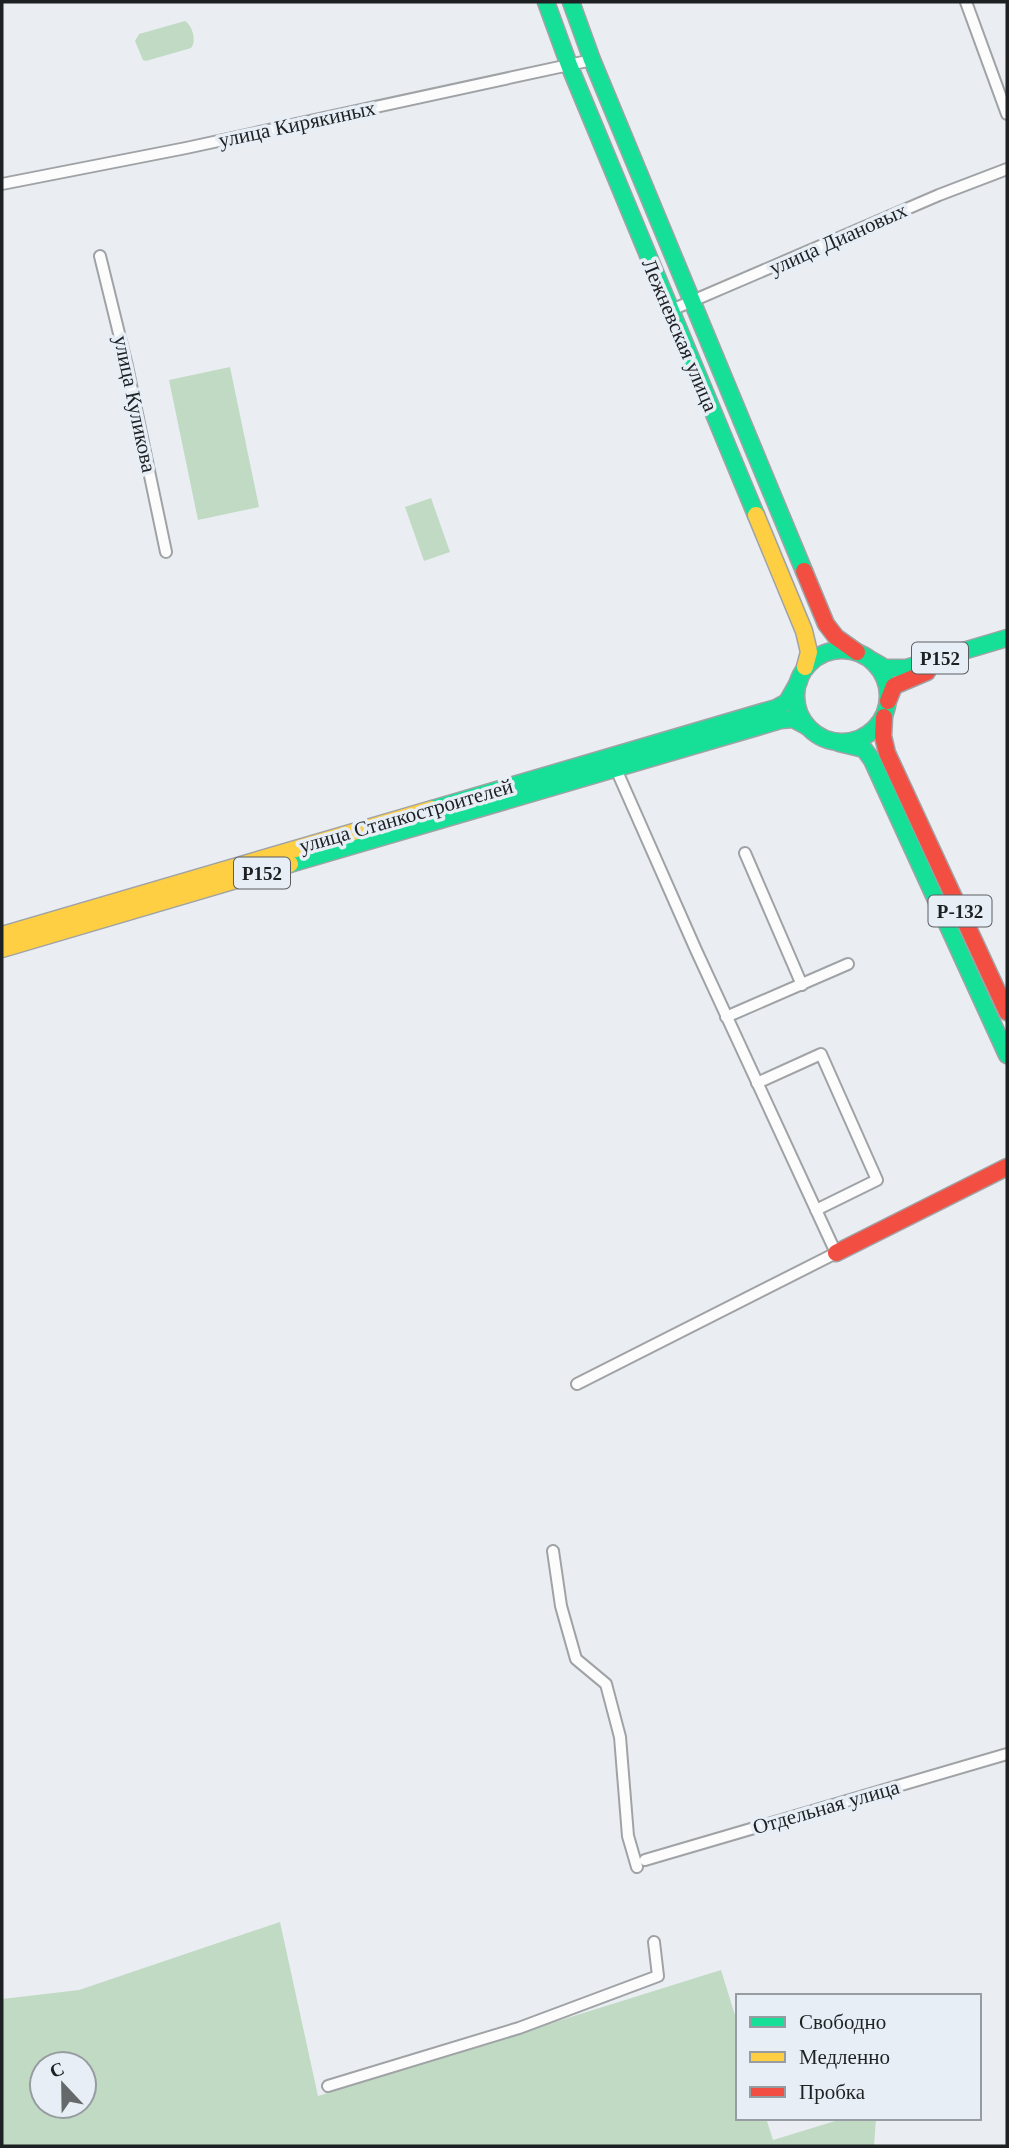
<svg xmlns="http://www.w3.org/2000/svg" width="1009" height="2148" viewBox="0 0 1009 2148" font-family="'Times New Roman',serif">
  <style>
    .green { fill: #c1dac4; fill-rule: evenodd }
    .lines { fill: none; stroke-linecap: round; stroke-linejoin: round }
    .street-casing { stroke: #a0a3a6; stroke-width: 14 }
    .fast-casing { stroke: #a0a3a6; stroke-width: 19 }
    .slow-casing { stroke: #a0a3a6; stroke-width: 19 }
    .jam-casing { stroke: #a0a3a6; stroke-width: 19 }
    .street { stroke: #fcfcfd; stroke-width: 10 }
    .fast { stroke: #16e098; stroke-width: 16 }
    .slow { stroke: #ffcf43; stroke-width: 16 }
    .jam { stroke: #f24e42; stroke-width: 16 }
    .labels { text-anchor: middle; stroke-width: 7; stroke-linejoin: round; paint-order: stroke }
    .shield { fill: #e7eef5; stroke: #5a5e62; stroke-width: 2 }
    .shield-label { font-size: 19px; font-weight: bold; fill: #1e2123 }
    .street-label { font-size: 21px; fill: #1e2123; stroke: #e7eef5 }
  </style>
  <rect width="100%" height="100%" fill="#eaeef2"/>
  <g class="green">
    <path d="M 185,21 C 192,25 197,41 191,48 L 146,61 L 143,60 L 135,41 L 139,34 Z"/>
    <polygon points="230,367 259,507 198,520 169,380"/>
    <polygon points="431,498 450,552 424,561 405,507"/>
    <path d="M 280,1922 L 318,2096 L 721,1970 L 738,2025 L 738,2118 L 766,2118 L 773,2140 L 845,2118 L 876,2118 L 874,2146 L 2,2146 L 2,1999 L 79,1990 ZM 42,2064 L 84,2064 L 84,2106 L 42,2106 Z"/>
  </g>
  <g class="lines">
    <defs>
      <g id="street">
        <polyline points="966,2 1007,114"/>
        <polyline points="2,184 186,148 592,60"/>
        <polyline points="100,256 127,366 166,552"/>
        <polyline points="669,311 939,195 1007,169"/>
        <polyline points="745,853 802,985"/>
        <polyline points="726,1017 848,964"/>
        <polyline points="757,1083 821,1054 877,1180 816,1210"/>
        <polyline points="577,1384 836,1253 696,950 616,769"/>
        <polyline points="553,1551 561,1606 576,1659 606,1684 620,1737 628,1836 637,1867"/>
        <polyline points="645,1860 1007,1754"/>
        <polyline points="328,2086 519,2028 658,1976 654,1942"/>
      </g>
      <g id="fast">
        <polyline points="546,2 569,65 756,515"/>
        <polyline points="571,2 592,60 804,571"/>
        <circle cx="842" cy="696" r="46"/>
        <polyline points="873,661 885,668 906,668 1007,638"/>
        <polyline points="839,743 864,749 872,760 1007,1055"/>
        <polyline points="432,809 776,708 787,702 799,681"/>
        <polyline points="290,864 781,720 793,719 806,726"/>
      </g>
      <g id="slow">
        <polyline points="756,515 804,631 809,652 805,667"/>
        <polyline points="2,935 432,809"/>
        <polyline points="2,949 290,864"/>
      </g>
      <g id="jam">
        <polyline points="804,571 826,624 836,637 857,652"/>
        <polyline points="888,701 894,686 927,672"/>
        <polyline points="884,717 883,736 887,753 1007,1012"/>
        <polyline points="836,1253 1007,1167"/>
      </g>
    </defs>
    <use href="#street" class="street-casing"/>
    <use href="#fast" class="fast-casing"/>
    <use href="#slow" class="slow-casing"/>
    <use href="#jam" class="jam-casing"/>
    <use href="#street" class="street"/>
    <use href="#fast" class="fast"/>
    <use href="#slow" class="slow"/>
    <use href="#jam" class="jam"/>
  </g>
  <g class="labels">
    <g class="shield">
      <rect x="912" y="642.5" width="56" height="31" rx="5"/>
      <rect x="234" y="857.5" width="56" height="31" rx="5"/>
      <rect x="928.5" y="895.5" width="63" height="31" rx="5"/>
    </g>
    <g class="shield-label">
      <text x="940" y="665">Р152</text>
      <text x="262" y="880">Р152</text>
      <text x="960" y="918">Р-132</text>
    </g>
    <g class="street-label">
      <text transform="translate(297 124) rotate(-12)" y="7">улица Кирякиных</text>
      <text transform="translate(838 239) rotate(-24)" y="7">улица Диановых</text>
      <text transform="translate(680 335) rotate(67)" y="7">Лежневская улица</text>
      <text transform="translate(135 404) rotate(78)" y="7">улица Куликова</text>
      <text transform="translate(406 816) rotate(-16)" y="7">улица Станкостроителей</text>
      <text transform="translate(826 1807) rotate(-16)" y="7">Отдельная улица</text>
    </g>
  </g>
  <rect width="1009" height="2148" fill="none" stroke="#1e2123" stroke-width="7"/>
  <rect x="736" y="1994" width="245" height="126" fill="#e7eef5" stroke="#979ca1" stroke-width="2"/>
  <rect x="750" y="2017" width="35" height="10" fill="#16e098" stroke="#979ca1" stroke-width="2"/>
  <text x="799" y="2029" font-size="21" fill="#1e2123">Свободно</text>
  <rect x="750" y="2052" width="35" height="10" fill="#ffcf43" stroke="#979ca1" stroke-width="2"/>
  <text x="799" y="2064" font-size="21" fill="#1e2123">Медленно</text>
  <rect x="750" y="2087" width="35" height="10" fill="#f24e42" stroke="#979ca1" stroke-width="2"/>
  <text x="799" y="2099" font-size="21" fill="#1e2123">Пробка</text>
  <g transform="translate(63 2085) rotate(338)"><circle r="33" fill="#e7eef5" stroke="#979ca1" stroke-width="2"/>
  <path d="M0-5L12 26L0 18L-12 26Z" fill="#65696b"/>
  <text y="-10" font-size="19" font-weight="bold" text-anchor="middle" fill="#1e2123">С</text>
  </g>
</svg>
